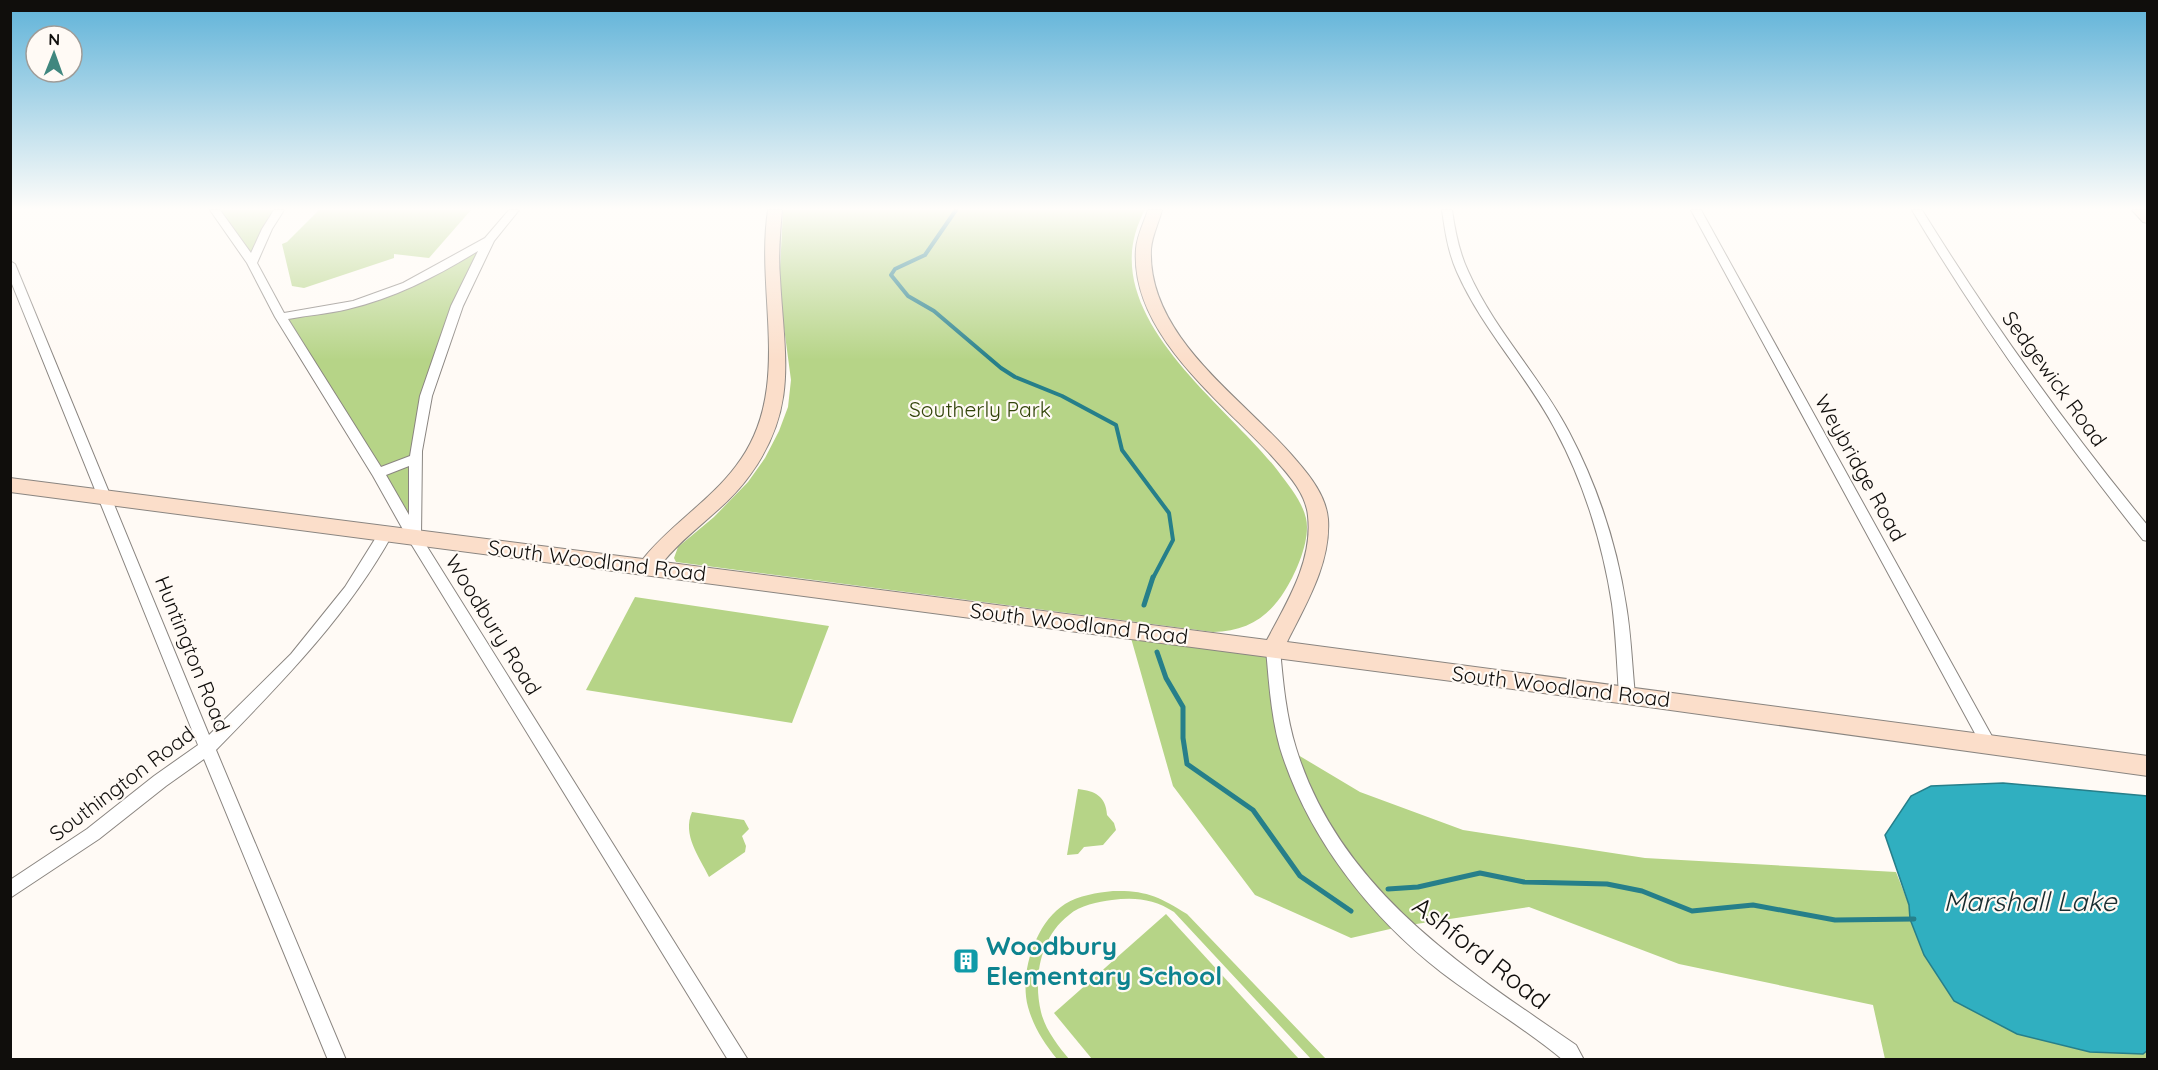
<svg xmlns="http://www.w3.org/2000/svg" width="2158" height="1070" viewBox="0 0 2158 1070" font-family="Quicksand,sans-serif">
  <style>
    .green { fill: #b6d487 }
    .water { fill: #30afc0; stroke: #267f8a; stroke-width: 1.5 }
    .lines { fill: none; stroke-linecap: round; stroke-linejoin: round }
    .stream-far1 { stroke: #267f8a; stroke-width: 4 }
    .stream { stroke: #267f8a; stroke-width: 5 }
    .street-casing { stroke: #8a8580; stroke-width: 2 }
    .secondary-casing { stroke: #8a8580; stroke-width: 2 }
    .street { fill: #fff; fill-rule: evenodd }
    .secondary { fill: #fbdeca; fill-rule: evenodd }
    .labels { text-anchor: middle; stroke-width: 4.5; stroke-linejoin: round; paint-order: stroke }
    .street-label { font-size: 21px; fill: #100e0c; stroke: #fffaf5 }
    .park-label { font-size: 21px; fill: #32440a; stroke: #fffaf5 }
    .near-culture-label { font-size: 26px; font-weight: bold; fill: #0d838f; stroke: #fffaf5; text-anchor: start }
    .near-street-label { font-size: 26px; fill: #100e0c; stroke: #fffaf5 }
    .near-water-label { font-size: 27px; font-style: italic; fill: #182d31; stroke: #fffaf5 }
  </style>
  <rect width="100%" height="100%" fill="#fffaf5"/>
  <g class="green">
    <polygon points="215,210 279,210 252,263"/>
    <polygon points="319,210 471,210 429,258 394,254 394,258 304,288 292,286 282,244 287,242"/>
    <path d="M 783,210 L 1145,210 C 1089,311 1225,402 1278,471 C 1290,487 1307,507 1307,527 C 1307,548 1295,575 1284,592 C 1267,619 1245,631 1213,632 L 676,562 L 674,558 L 678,547 L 714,517 L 748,482 L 765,458 L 779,431 L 788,407 L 791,380 L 779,290 Z"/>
    <polygon points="489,240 426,396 415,538 281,317 386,294"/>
    <polygon points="635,597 829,626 792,723 586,690"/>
    <polygon points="1129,631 1273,649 1288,749 1360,792 1463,830 1645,858 1896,872 1909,905 1910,919 1924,955 1954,1001 2143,1054 2147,1050 2147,1059 1885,1059 1873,1005 1679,964 1529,907 1403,926 1351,938 1255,895 1173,786"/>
    <path d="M 1078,789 C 1095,791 1106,796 1107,815 L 1114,823 L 1116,830 L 1103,845 L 1084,847 L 1078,854 L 1067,855 Z"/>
    <path d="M 692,812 L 744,820 L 749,829 L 742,836 L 746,846 L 745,852 L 709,877 C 699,856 682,835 692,812 Z"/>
    <path d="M 1113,891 C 1146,890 1160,897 1187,914 L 1326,1059 L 1311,1059 L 1174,912 C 1154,899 1135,897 1112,900 C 1098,902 1080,905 1069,915 C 1040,937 1033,979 1041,1012 C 1045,1029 1058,1046 1069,1059 L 1057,1059 C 1044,1043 1034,1028 1028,1007 C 1019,974 1035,923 1065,904 C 1079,895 1097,893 1113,891 Z"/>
    <polygon points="1166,914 1299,1059 1092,1059 1054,1013"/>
  </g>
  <polygon class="water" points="2003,783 2147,796 2148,1050 2143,1054 2090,1052 2017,1034 1954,1001 1924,955 1910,919 1909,905 1885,835 1911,796 1931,786"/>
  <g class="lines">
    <polyline class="stream-far1" points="956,210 925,255 895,269 891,275 908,296 934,311 1001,368 1015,377 1062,396 1116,425 1122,450 1169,513 1173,540 1153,578"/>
    <g class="stream">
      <polyline points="1144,605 1153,577"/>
      <polyline points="1157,652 1166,678 1183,707 1183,738 1187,764 1253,810 1300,876 1351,911"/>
      <polyline points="1388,889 1418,887 1480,873 1524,882 1607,884 1642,891 1692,911 1753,905 1835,920 1914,919"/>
    </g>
    <defs>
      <g id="street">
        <path d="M 210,210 L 220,210 L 251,253 L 262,229 L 274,210 L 284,210 L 272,229 L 257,263 L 284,313 L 353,301 L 403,283 L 485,238 L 509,210 L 519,210 L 494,241 L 463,306 L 432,396 L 422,451 L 421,537 L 748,1060 L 728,1060 L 410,542 L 373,476 L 275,317 L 247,263 ZM 478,251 L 451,306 L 420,396 L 410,456 L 381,467 L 288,319 C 308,315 328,314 348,309 C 395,298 437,276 478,251 ZM 409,466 L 409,515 L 386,475 Z"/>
        <path d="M 1442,210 L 1452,210 C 1455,231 1459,252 1468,271 C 1494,330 1540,376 1569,432 C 1597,485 1617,546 1626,605 C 1631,634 1632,665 1635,695 L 1632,700 L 1627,701 L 1622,700 L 1619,695 C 1617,665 1616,634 1612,604 C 1603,545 1584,483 1556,431 C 1527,375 1482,329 1457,272 C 1448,252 1445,231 1442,210 Z"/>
        <polygon points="1691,210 1701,210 1994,740 1997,745 1994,750 1989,752 1984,750"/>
        <path d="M 1912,210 L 1922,210 C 1990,320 2065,425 2148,526 L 2148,541 L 2143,540 C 2059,434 1981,326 1912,210 Z"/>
        <path d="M 10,261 L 15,264 L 209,735 L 291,654 L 345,587 L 380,531 L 390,531 L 392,535 C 346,618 281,683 216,750 L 346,1060 L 328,1060 L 204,759 L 166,786 L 99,839 L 10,898 L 10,880 L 87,829 L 154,776 L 198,745 L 10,279 Z"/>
        <path d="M 1273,643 L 1278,645 L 1280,649 C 1283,682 1286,716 1296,748 C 1339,888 1462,967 1576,1045 L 1584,1060 L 1563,1060 C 1525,1028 1480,1002 1441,972 C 1369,916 1307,836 1280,748 C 1271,716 1269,682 1266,649 L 1268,645 Z"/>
      </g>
      <g id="secondary">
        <path d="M 768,210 L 782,210 C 780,233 778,255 780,278 C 784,355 799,407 750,475 C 726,509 689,530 663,562 L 1267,640 C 1287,602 1313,561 1308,516 C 1306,492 1286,472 1271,455 C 1220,400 1130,333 1136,249 C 1137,236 1144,222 1148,210 L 1162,210 C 1159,222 1152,236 1151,249 C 1147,338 1245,399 1296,460 C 1310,476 1326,496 1328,519 C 1331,563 1306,604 1287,642 L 2148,756 L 2148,776 L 1627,704 L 10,492 L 10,478 L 643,559 C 670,525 710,501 736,466 C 794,391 755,295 768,210 Z"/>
        <polygon points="2132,210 2147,210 2148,223 2143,222"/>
      </g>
    </defs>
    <use href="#street" class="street-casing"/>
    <use href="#secondary" class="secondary-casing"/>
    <use href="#street" class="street"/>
    <use href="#secondary" class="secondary"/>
  </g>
  <linearGradient id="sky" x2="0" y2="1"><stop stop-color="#5eb2d8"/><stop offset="0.58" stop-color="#fffdfa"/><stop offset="1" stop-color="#fffdfa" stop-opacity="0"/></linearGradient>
  <rect width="2158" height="360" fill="url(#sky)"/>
  <defs>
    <symbol id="building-square" viewBox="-11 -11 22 22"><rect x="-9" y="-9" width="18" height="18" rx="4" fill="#0f9aa8" stroke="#fffaf5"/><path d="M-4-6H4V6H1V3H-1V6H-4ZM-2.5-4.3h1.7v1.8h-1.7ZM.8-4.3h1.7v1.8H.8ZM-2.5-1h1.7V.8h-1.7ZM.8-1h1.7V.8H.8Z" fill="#fff"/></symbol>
  </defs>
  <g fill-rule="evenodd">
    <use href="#building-square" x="951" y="946" width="30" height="30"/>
  </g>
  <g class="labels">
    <g class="street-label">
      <text transform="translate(2054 379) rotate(54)" y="7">Sedgewick Road</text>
      <text transform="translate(1860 468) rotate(61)" y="7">Weybridge Road</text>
      <text transform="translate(597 561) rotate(7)" y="7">South Woodland Road</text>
      <text transform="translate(1079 624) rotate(7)" y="7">South Woodland Road</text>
      <text transform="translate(493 625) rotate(58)" y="7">Woodbury Road</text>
      <text transform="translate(192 654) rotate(68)" y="7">Huntington Road</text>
      <text transform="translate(1561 687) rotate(7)" y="7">South Woodland Road</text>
      <text transform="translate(122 784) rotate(-37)" y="7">Southington Road</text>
    </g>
    <g class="park-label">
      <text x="980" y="417">Southerly Park</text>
    </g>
    <g class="near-culture-label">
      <text x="986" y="955">Woodbury<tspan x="986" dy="30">Elementary School</tspan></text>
    </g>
    <g class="near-street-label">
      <text transform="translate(1481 953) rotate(38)" y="9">Ashford Road</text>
    </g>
    <g class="near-water-label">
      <text x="2030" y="911">Marshall Lake</text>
    </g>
  </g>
  <rect width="2158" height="1070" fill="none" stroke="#100e0c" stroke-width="24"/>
  <g transform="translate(54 54) rotate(1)"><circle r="28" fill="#fffaf5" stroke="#9f9c98" stroke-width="1.5"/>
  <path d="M0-4.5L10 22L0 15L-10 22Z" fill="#40877f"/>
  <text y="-9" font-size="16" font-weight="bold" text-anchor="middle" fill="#100e0c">N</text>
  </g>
</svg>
